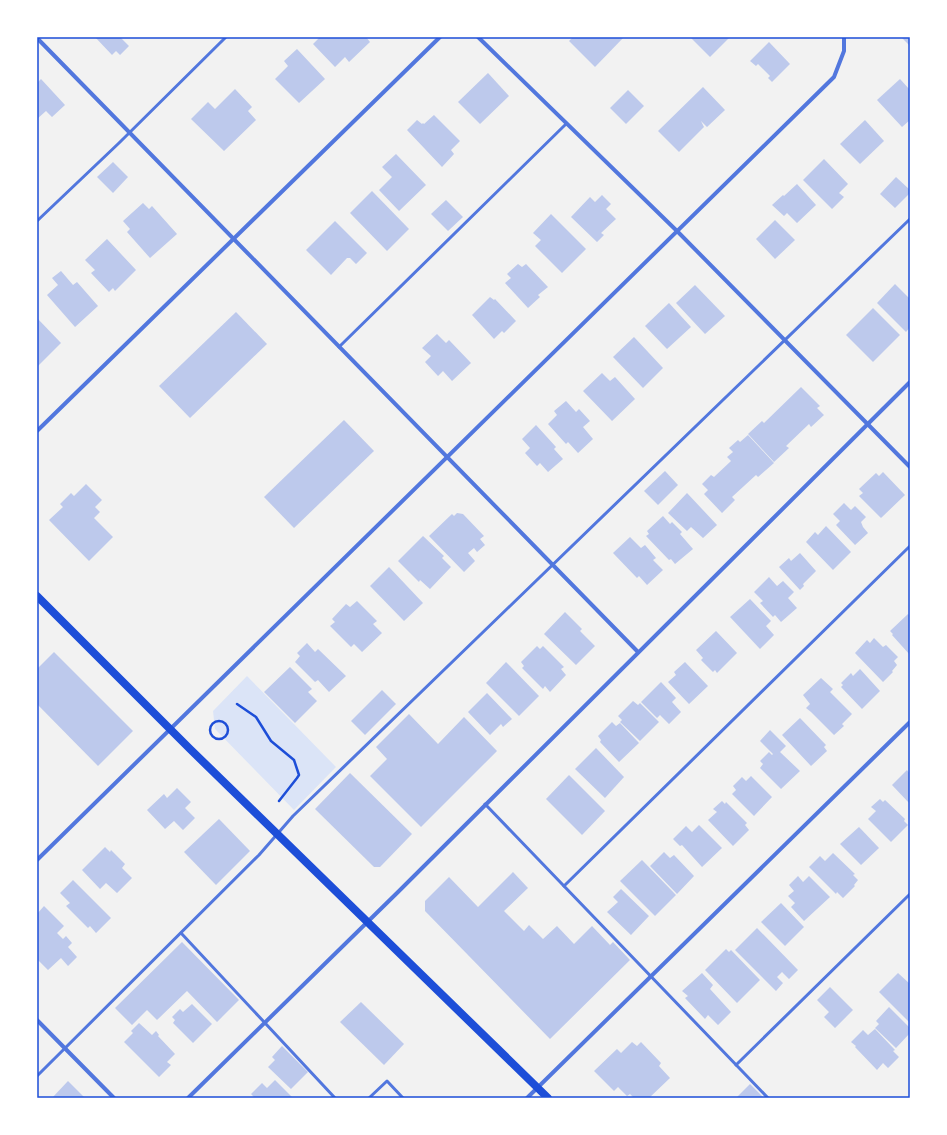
<svg xmlns="http://www.w3.org/2000/svg" width="947" height="1135" viewBox="0 0 947 1135" font-family="Ubuntu,sans-serif">
  <style>
    .green { fill: #dbe4f7 }
    .building { fill: #bdc9ec }
    .lines { fill: none; stroke-linecap: round; stroke-linejoin: round }
    .path { stroke: #1d4ed8; stroke-width: 2.5 }
    .service { stroke: #5277de; stroke-width: 3 }
    .minor { stroke: #5277de; stroke-width: 4 }
    .secondary { stroke: #1d4ed8; stroke-width: 8 }
    .neatline { fill: none; stroke: #1d4ed8; stroke-width: 1.5 }
  </style>
  <rect width="100%" height="100%" fill="#f2f2f2"/>
  <polygon class="green" points="247,676 336,767 294,810 215,729 213,711"/>
  <g class="building">
    <polygon points="95,37 120,37 129,46 120,55 116,51 112,55"/>
    <polygon points="320,37 366,37 370,42 349,62 345,57 335,67 313,44"/>
    <polygon points="573,37 624,37 595,67 569,41"/>
    <polygon points="692,37 730,37 710,57 691,38"/>
    <polygon points="901,37 910,37 910,46"/>
    <polygon points="769,42 790,64 772,82 768,78 770,76 758,64 756,66 750,61"/>
    <polygon points="297,49 325,79 299,103 275,79 288,66 284,61"/>
    <polygon points="488,73 509,96 480,124 458,102"/>
    <polygon points="41,79 65,105 52,117 46,111 37,119 37,83"/>
    <polygon points="900,79 910,90 910,120 902,127 877,100"/>
    <polygon points="703,87 725,110 707,127 701,121 704,127 679,152 658,131"/>
    <polygon points="235,89 252,107 248,111 256,120 224,151 191,119 208,102 215,109"/>
    <polygon points="628,90 644,106 626,124 610,108"/>
    <polygon points="434,115 460,141 451,150 454,154 442,167 407,130 417,120 422,124 423,123 424,124"/>
    <polygon points="865,120 884,141 860,164 840,144"/>
    <polygon points="396,154 426,185 399,211 379,190 392,177 382,167"/>
    <polygon points="824,159 848,184 839,193 844,197 832,209 803,180"/>
    <polygon points="113,162 128,177 113,193 97,177"/>
    <polygon points="896,177 910,190 910,193 895,208 880,194"/>
    <polygon points="797,184 816,205 797,223 787,213 784,216 772,205 783,195 784,196"/>
    <polygon points="372,191 409,229 387,251 350,213"/>
    <polygon points="602,195 611,204 606,209 616,219 601,233 604,235 597,242 571,217 590,197 595,202"/>
    <polygon points="446,200 463,217 448,231 431,214"/>
    <polygon points="143,203 149,209 152,206 177,234 150,258 127,232 130,229 123,221"/>
    <polygon points="551,214 586,249 562,273 535,246 541,240 533,233"/>
    <polygon points="775,220 795,240 775,259 756,239"/>
    <polygon points="335,221 367,253 356,264 350,258 347,258 331,275 306,250"/>
    <polygon points="107,239 136,270 115,291 113,288 109,292 91,273 95,270 85,260"/>
    <polygon points="518,264 522,267 526,264 548,287 538,295 540,297 528,308 505,283 511,278 507,274"/>
    <polygon points="61,271 73,285 77,282 98,306 75,327 47,295 58,285 52,278"/>
    <polygon points="895,284 910,299 910,327 906,332 877,303"/>
    <polygon points="695,285 725,316 705,334 676,303"/>
    <polygon points="490,297 494,300 495,299 516,321 504,333 502,331 494,339 472,315"/>
    <polygon points="669,303 691,327 667,349 645,326"/>
    <polygon points="873,308 900,335 873,362 846,335"/>
    <polygon points="236,312 267,344 190,418 159,386"/>
    <polygon points="37,318 61,343 37,367"/>
    <polygon points="437,334 446,343 449,340 471,363 452,381 443,371 438,376 425,362 431,356 422,348"/>
    <polygon points="634,337 663,368 643,388 613,357"/>
    <polygon points="602,373 610,381 615,377 635,399 612,421 583,391"/>
    <polygon points="801,387 820,406 817,408 824,415 811,427 809,424 786,446 789,448 774,462 748,434 762,421 764,423"/>
    <polygon points="566,401 576,412 579,409 590,421 583,427 593,439 578,453 568,442 566,444 548,424 557,415 554,411"/>
    <polygon points="344,420 374,451 294,528 264,497"/>
    <polygon points="536,425 556,447 554,449 563,459 548,472 540,463 537,466 525,453 530,448 522,439"/>
    <polygon points="748,435 774,463 758,477 756,475 732,497 735,500 722,513 704,494 708,490 702,484 711,475 714,477 731,461 727,457 733,452 729,448 738,440 740,442"/>
    <polygon points="665,471 678,485 658,505 644,491"/>
    <polygon points="883,472 905,495 881,518 859,496 863,493 859,489 876,473 879,476"/>
    <polygon points="86,484 102,500 95,507 100,512 94,518 113,537 89,561 49,520 63,507 60,504 71,493 74,496"/>
    <polygon points="687,493 717,525 703,538 691,527 687,531 668,513"/>
    <polygon points="844,503 851,510 855,506 866,517 861,522 863,527 868,533 855,545 836,525 840,521 833,514"/>
    <polygon points="457,513 463,514 484,536 480,539 485,545 477,552 474,548 468,553 475,561 464,572 429,536 452,514 454,516"/>
    <polygon points="663,516 670,524 672,522 682,532 680,534 693,549 675,564 671,559 669,560 646,536 649,534 647,531"/>
    <polygon points="826,526 851,552 833,570 806,542 815,532 818,535"/>
    <polygon points="423,536 444,556 442,558 451,567 430,589 420,580 419,582 398,561"/>
    <polygon points="630,537 641,548 645,545 656,558 653,560 663,570 647,585 639,576 637,578 613,553"/>
    <polygon points="800,553 816,571 803,584 804,586 800,590 779,567 789,558 791,561"/>
    <polygon points="389,567 423,603 404,621 370,586"/>
    <polygon points="769,577 777,586 783,581 794,592 788,598 797,608 781,622 775,615 773,617 760,603 763,601 754,592"/>
    <polygon points="750,599 771,621 766,626 774,635 760,649 730,617"/>
    <polygon points="357,601 377,621 373,624 382,633 362,652 354,644 351,647 330,626 335,622 332,619 346,604 350,607"/>
    <polygon points="565,612 582,629 580,631 595,646 576,665 544,634"/>
    <polygon points="908,614 910,616 910,655 892,635 893,634 890,631"/>
    <polygon points="716,631 737,653 717,673 715,670 713,672 701,660 703,658 696,650"/>
    <polygon points="874,638 883,647 886,645 898,657 894,661 897,665 892,671 893,672 883,682 855,653 867,640 870,643"/>
    <polygon points="307,643 315,652 318,649 346,676 329,692 318,680 315,682 295,662 300,656 297,653"/>
    <polygon points="537,646 540,649 543,646 564,667 561,669 566,675 550,692 545,686 543,689 522,668 524,666 521,662"/>
    <polygon points="54,652 133,731 98,766 37,704 37,669"/>
    <polygon points="506,662 539,696 519,716 486,683"/>
    <polygon points="685,662 708,686 689,704 668,682 676,675 674,672"/>
    <polygon points="290,667 312,689 308,692 317,701 295,723 264,692"/>
    <polygon points="860,669 880,691 862,709 841,687 843,685 841,683 851,673 853,676"/>
    <polygon points="821,678 833,689 830,692 852,714 842,724 844,726 834,735 811,712 806,708 810,704 803,695"/>
    <polygon points="661,682 676,698 672,702 681,712 669,724 660,715 657,718 641,702"/>
    <polygon points="382,690 396,704 365,735 351,721"/>
    <polygon points="487,693 512,719 503,727 501,724 490,735 468,712"/>
    <polygon points="633,701 638,705 640,703 659,722 640,741 620,722 622,720 618,716"/>
    <polygon points="409,714 438,744 464,717 497,751 421,827 370,776 387,759 376,747"/>
    <polygon points="800,718 826,745 824,747 827,751 811,766 782,735"/>
    <polygon points="612,722 616,726 620,723 639,743 619,762 600,742 601,740 598,736"/>
    <polygon points="770,730 786,746 780,752 800,771 781,789 760,768 763,764 760,761 769,752 772,755 773,754 760,741"/>
    <polygon points="596,748 624,777 605,798 575,769"/>
    <polygon points="907,770 910,774 910,804 892,785"/>
    <polygon points="350,773 412,834 380,867 374,867 315,809"/>
    <polygon points="569,775 605,811 582,835 546,799"/>
    <polygon points="751,776 772,797 754,816 732,794 736,790 733,786 742,777 746,781"/>
    <polygon points="177,788 191,802 185,808 195,818 183,830 174,821 165,829 147,810 164,794 167,798"/>
    <polygon points="880,799 883,802 885,800 905,819 904,821 908,825 891,842 868,819 876,811 871,807"/>
    <polygon points="722,801 725,804 726,802 747,823 745,825 749,830 733,846 708,820 717,812 713,809"/>
    <polygon points="219,819 250,851 216,885 184,852"/>
    <polygon points="699,825 722,848 702,867 682,845 680,846 673,839 686,826 692,832"/>
    <polygon points="859,827 879,848 861,865 840,844"/>
    <polygon points="105,847 110,852 111,850 125,864 122,868 132,878 117,893 106,883 100,889 82,870"/>
    <polygon points="664,852 670,858 674,855 694,876 677,894 650,866"/>
    <polygon points="833,853 855,874 853,875 858,880 854,885 855,886 843,898 837,892 836,894 809,867 820,856 825,861"/>
    <polygon points="642,860 676,895 655,916 620,881"/>
    <polygon points="513,872 528,888 504,911 524,931 529,925 543,939 557,926 574,944 592,926 610,945 604,951 613,942 630,960 550,1039 425,911 425,901 449,877 478,907"/>
    <polygon points="798,876 803,882 809,876 830,897 804,921 791,907 795,903 788,896 794,891 789,885"/>
    <polygon points="73,880 111,918 96,933 90,926 88,928 66,906 70,903 60,893"/>
    <polygon points="621,889 649,916 631,935 607,912 618,902 613,897"/>
    <polygon points="781,903 804,927 785,946 761,922"/>
    <polygon points="44,906 64,926 57,933 63,939 66,936 72,943 68,947 77,957 68,966 61,958 48,970 37,959 37,914"/>
    <polygon points="757,928 798,970 789,979 782,972 777,977 783,983 776,991 735,950"/>
    <polygon points="182,942 239,1000 217,1022 187,991 157,1020 147,1010 132,1025 115,1008"/>
    <polygon points="726,949 729,952 731,950 760,980 737,1003 705,970"/>
    <polygon points="702,973 713,985 710,989 731,1012 718,1025 708,1015 705,1019 685,998 688,996 682,991"/>
    <polygon points="898,973 910,984 910,1023 879,992"/>
    <polygon points="830,987 853,1010 835,1028 824,1017 829,1012 817,1000"/>
    <polygon points="361,1002 404,1044 384,1065 340,1022"/>
    <polygon points="192,1004 212,1024 193,1043 173,1023 175,1020 172,1017 180,1009 183,1012"/>
    <polygon points="889,1007 910,1028 910,1033 896,1048 875,1028 879,1024 876,1021"/>
    <polygon points="139,1023 152,1035 156,1031 159,1035 158,1036 175,1054 167,1062 171,1065 159,1077 124,1042 133,1033 131,1031"/>
    <polygon points="875,1029 895,1050 893,1051 899,1057 888,1068 883,1063 877,1070 855,1047 856,1046 851,1042 863,1030 868,1035"/>
    <polygon points="632,1042 637,1046 641,1042 661,1063 659,1066 670,1078 649,1098 634,1098 630,1094 627,1096 618,1087 614,1091 594,1071 617,1049 621,1053"/>
    <polygon points="282,1046 308,1072 291,1089 268,1067 275,1060 272,1057"/>
    <polygon points="275,1080 293,1098 253,1098 254,1097 251,1094 262,1083 267,1088"/>
    <polygon points="68,1081 85,1098 52,1098"/>
    <polygon points="750,1084 764,1098 736,1098"/>
  </g>
  <g class="lines">
    <g class="path">
      <polyline points="237,704 256,717 271,741 294,760 299,775 297,778 279,801"/>
      <circle cx="219" cy="730" r="9"/>
    </g>
    <g class="service">
      <polyline points="37,221 119,143 226,37"/>
      <polyline points="339,347 566,124"/>
      <polyline points="485,804 768,1098"/>
      <polyline points="564,886 910,546"/>
      <polyline points="181,933 335,1098"/>
      <polyline points="736,1065 910,894"/>
      <polyline points="37,1076 259,855 293,816 910,219"/>
      <polyline points="369,1098 387,1081 403,1098"/>
    </g>
    <g class="minor">
      <polyline points="478,37 678,232 910,467"/>
      <polyline points="37,38 638,652"/>
      <polyline points="37,431 440,37"/>
      <polyline points="37,860 834,77 844,51 844,37"/>
      <polyline points="37,1020 114,1098"/>
      <polyline points="188,1098 398,892 910,382"/>
      <polyline points="527,1098 910,722"/>
    </g>
    <polyline class="secondary" points="37,596 190,749 548,1098"/>
  </g>
  <rect width="947" height="1135" fill="none" stroke="#ffffff" stroke-width="76"/>
  <rect x="38" y="38" width="871" height="1059" class="neatline"/>
</svg>
